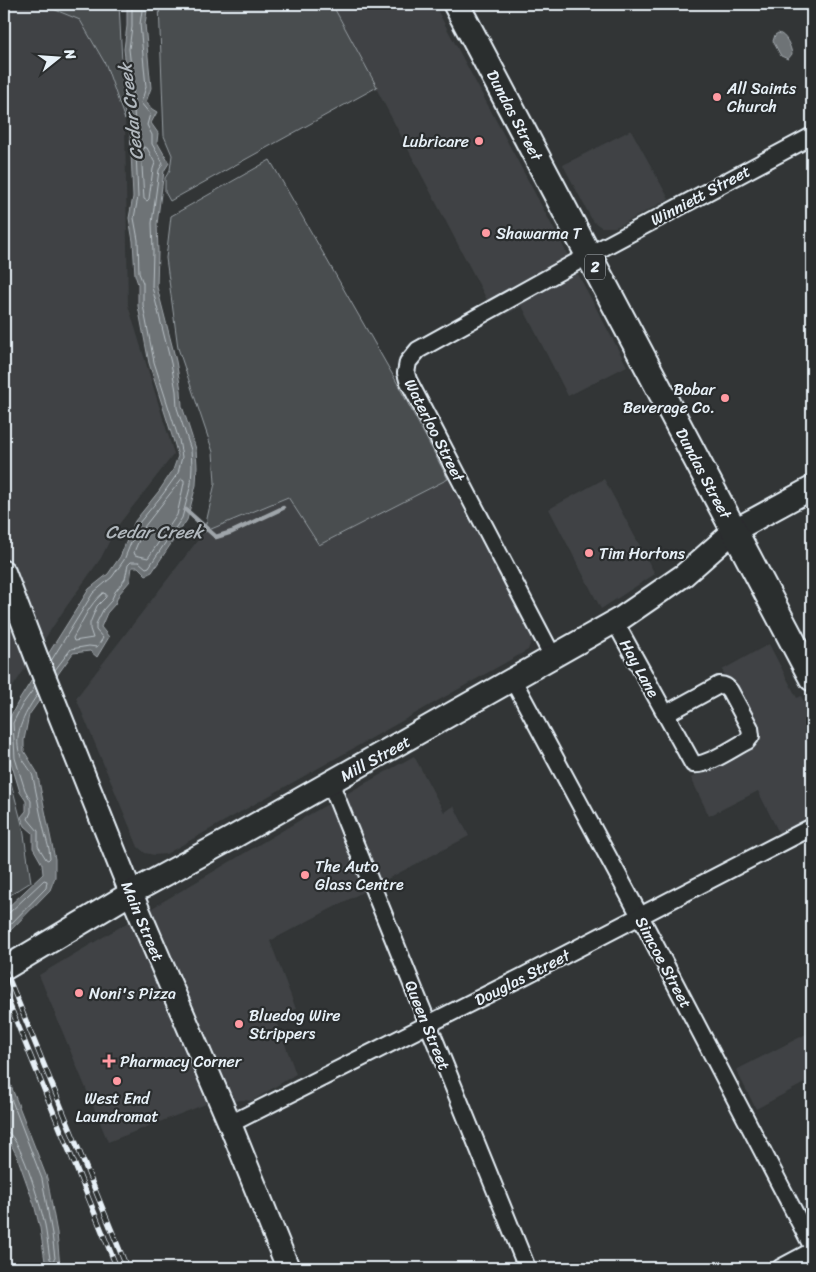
<svg xmlns="http://www.w3.org/2000/svg" width="816" height="1272" viewBox="0 0 816 1272" font-family="Sriracha,sans-serif">
  <style>
    .built { fill: #3f4244 }
    .green { fill: #494d4f; stroke: #989fa4 }
    .water { fill: #6e7376; stroke: #9fa5aa }
    .lines { fill: none; stroke-linecap: round; stroke-linejoin: round }
    .shore { stroke: #b7bfc4; stroke-width: 1 }
    .stream { stroke: #9fa5aa; stroke-width: 4.5 }
    .minor-casing { stroke: #e8f1f8; stroke-width: 20 }
    .secondary-casing { stroke: #e8f1f8; stroke-width: 26 }
    .primary-casing { stroke: #e8f1f8; stroke-width: 29 }
    .minor { stroke: #2a2d2e; stroke-width: 16 }
    .secondary { stroke: #2a2d2e; stroke-width: 22 }
    .primary { stroke: #2a2d2e; stroke-width: 25 }
    .rail-casing { stroke: #e8f1f8; stroke-width: 5.5 }
    .rail { stroke: #2a2d2e; stroke-width: 4; stroke-dasharray: 11; stroke-linecap: butt }
    .poi-dot { fill: #ff9aa2; stroke: #2a2d2e; stroke-width: 2 }
    .labels { text-anchor: middle; stroke-width: 4.5; stroke-linejoin: round; paint-order: stroke }
    .shield { fill: #2a2d2e; stroke: #afb6bb; stroke-width: 1 }
    .shield-label { font-size: 15px; font-weight: bold; fill: #e8f1f8 }
    .poi-label { font-size: 16px; fill: #e8f1f8; stroke: #2a2d2e; text-anchor: start }
    .street-label { font-size: 16px; fill: #e8f1f8; stroke: #2a2d2e }
    .water-label { font-size: 18px; font-style: italic; fill: #b1b8be; stroke: #2a2d2e }
  </style>
  <rect width="100%" height="100%" fill="#323536"/>
  <filter id="ink" filterUnits="userSpaceOnUse"><feTurbulence type="fractalNoise" baseFrequency=".02" numOctaves="2"/><feDisplacementMap in="SourceGraphic" scale="10" xChannelSelector="R" yChannelSelector="G"/><feConvolveMatrix kernelMatrix="1 2 1 2 8 2 1 2 1" color-interpolation-filters="sRGB"/></filter>
  <g filter="url(#ink)">
    <g class="built">
      <polygon points="21,4 33,4 53,9 80,20 106,65 125,120 128,305 174,454 116,528 101,558 64,610 4,700 4,12"/>
      <polygon points="332,4 434,4 627,366 568,396 522,306 497,319"/>
      <polygon points="631,130 669,199 621,225 615,227 601,227 594,222 591,218 563,165"/>
      <polygon points="448,479 531,636 533,642 531,642 528,650 166,854 154,855 145,853 138,847 76,698 204,532 288,497 319,545"/>
      <polygon points="604,479 655,574 601,609 549,509"/>
      <polygon points="769,644 797,698 801,696 812,716 812,819 780,835 758,791 709,816 691,778 761,741 722,670"/>
      <polygon points="414,756 444,812 454,806 469,836 270,941 296,1009 275,1017 296,1074 252,1101 243,1100 206,1104 108,1142 39,975 312,813"/>
      <polygon points="812,1031 812,1079 756,1109 736,1070"/>
    </g>
    <g class="green">
      <polygon points="33,4 119,4 125,120 106,65 80,20 53,9"/>
      <polygon points="159,4 332,4 377,87 170,201 165,192 165,178 170,170 172,155 164,136"/>
      <polygon points="270,160 395,379 448,479 319,545 288,497 204,532 215,483 213,452 178,348 166,258 171,216"/>
      <polygon points="4,764 6,764 23,828 31,882 4,899"/>
    </g>
    <g class="water">
      <polygon points="127,4 148,4 145,24 151,88 146,102 152,109 157,112 151,123 158,133 157,142 169,163 164,171 157,224 158,251 157,287 176,361 181,390 182,406 196,449 197,466 196,485 187,520 152,572 146,575 138,567 132,567 130,581 119,594 115,604 107,613 101,627 109,637 97,657 90,651 73,653 29,715 24,740 24,751 37,772 42,796 55,859 55,877 50,890 4,937 4,911 43,874 42,864 33,848 33,833 25,826 21,817 26,811 26,801 20,792 10,759 8,741 8,721 18,702 89,589 108,574 120,557 135,521 159,491 173,470 178,456 174,442 149,363 138,306 138,284 135,275 133,241 129,218 133,197 128,85 124,49 127,26"/>
      <path d="M 778,33 C 786,34 791,47 792,54 L 788,59 L 781,56 L 773,41 L 775,35 Z"/>
      <polygon points="4,1076 11,1086 47,1178 57,1233 60,1268 46,1268 40,1228 34,1204 17,1156 4,1131"/>
    </g>
    <g class="lines">
      <g class="shore">
        <polygon points="144,147 147,148 155,163 153,169 149,199 147,201 144,199 142,166"/>
        <polygon points="182,479 184,480 184,483 177,515 148,558 135,555 134,552 145,526"/>
        <path d="M 103,593 L 106,594 L 106,597 L 97,606 L 90,623 L 90,629 L 93,638 L 74,641 L 73,638 C 82,623 89,604 103,593 Z"/>
        <polyline points="51,661 93,593 112,577 124,560 139,523 163,494 178,473 182,457 179,440 154,362 143,305 143,283 139,273 138,240 134,218 138,197 133,85 129,49 132,27 132,4"/>
        <polyline points="55,670 71,649 89,646 97,647 103,638 96,630 96,624 103,610 111,601 115,592 125,579 128,565 131,562 139,562 146,568 149,567 182,518 191,484 192,466 191,450 177,408 176,391 171,363 152,287 153,251 152,223 159,170 163,163 152,144 152,135 147,125 150,114 141,103 146,87 140,24 143,4"/>
        <path d="M 35,687 L 22,705 L 13,723 L 15,758 L 25,790 L 31,801 L 31,812 L 28,819 L 38,831 L 38,846 L 46,859 L 48,860 L 50,858 L 49,849 C 42,825 38,801 33,777 C 31,769 23,762 20,754 C 12,735 27,709 38,694"/>
        <polyline points="4,914 9,913 44,880 47,881 46,888 4,931"/>
        <path d="M 4,1084 L 7,1088 L 42,1179 L 52,1234 L 55,1258 L 53,1261 L 50,1259 C 48,1248 47,1236 45,1225 C 41,1208 20,1132 4,1130"/>
      </g>
      <polyline class="stream" points="186,510 216,537 232,532 283,508"/>
      <defs>
        <g id="minor">
          <path d="M 615,622 L 693,764 C 707,767 734,747 747,741 L 751,736 L 750,728 L 730,691 C 727,687 725,685 719,685 L 666,714"/>
          <polyline points="553,657 408,380 406,373 408,362 418,350 589,255 812,136"/>
          <polyline points="513,680 640,916 812,1246"/>
          <polyline points="330,782 527,1268"/>
          <polyline points="230,1124 524,976 812,827"/>
          <polyline points="780,1268 812,1251"/>
        </g>
        <g id="secondary">
          <polyline points="4,572 36,656 131,893 230,1124 288,1268"/>
          <polyline points="4,969 131,893 230,839 623,617 684,575 735,530 812,488"/>
        </g>
        <polyline id="primary" points="456,4 812,678"/>
      </defs>
      <use href="#minor" class="minor-casing"/>
      <use href="#secondary" class="secondary-casing"/>
      <use href="#primary" class="primary-casing"/>
      <use href="#minor" class="minor"/>
      <use href="#secondary" class="secondary"/>
      <use href="#primary" class="primary"/>
      <defs>
        <g id="rail">
          <polyline points="4,967 127,1268"/>
          <polyline points="4,991 117,1268"/>
        </g>
      </defs>
      <use href="#rail" class="rail-casing"/>
      <use href="#rail" class="rail"/>
    </g>
  </g>
  <g class="poi-dot">
    <circle cx="717" cy="97" r="5"/>
    <circle cx="479" cy="141" r="5"/>
    <circle cx="486" cy="233" r="5"/>
    <circle cx="725" cy="398" r="5"/>
    <circle cx="589" cy="553" r="5"/>
    <circle cx="305" cy="875" r="5"/>
    <circle cx="79" cy="993" r="5"/>
    <circle cx="239" cy="1024" r="5"/>
    <path d="M106.5 1053.5h5v5h5v5h-5v5h-5v-5h-5v-5h5z"/>
    <circle cx="117" cy="1081" r="5"/>
  </g>
  <g class="labels">
    <rect class="shield" x="585" y="254.5" width="20" height="25" rx="4"/>
    <g class="shield-label">
      <text x="595" y="272">2</text>
    </g>
    <g class="poi-label">
      <text x="727" y="94">All Saints<tspan x="727" dy="18">Church</tspan></text>
      <text x="469" y="147" text-anchor="end">Lubricare</text>
      <text x="496" y="239">Shawarma T</text>
      <text x="715" y="395" text-anchor="end">Bobar<tspan x="715" dy="18">Beverage Co.</tspan></text>
      <text x="599" y="559">Tim Hortons</text>
      <text x="315" y="872">The Auto<tspan x="315" dy="18">Glass Centre</tspan></text>
      <text x="89" y="999">Noni's Pizza</text>
      <text x="249" y="1021">Bluedog Wire<tspan x="249" dy="18">Strippers</tspan></text>
      <text x="120" y="1067">Pharmacy Corner</text>
      <text x="117" y="1104" text-anchor="middle">West End<tspan x="117" dy="18">Laundromat</tspan></text>
    </g>
    <g class="street-label">
      <text transform="translate(515 115) rotate(62)" y="6">Dundas Street</text>
      <text transform="translate(700 195) rotate(-28)" y="6">Winniett Street</text>
      <text transform="translate(435 430) rotate(63)" y="6">Waterloo Street</text>
      <text transform="translate(704 473) rotate(62)" y="6">Dundas Street</text>
      <text transform="translate(640 668) rotate(61)" y="6">Hay Lane</text>
      <text transform="translate(375 758) rotate(-29)" y="6">Mill Street</text>
      <text transform="translate(143 921) rotate(67)" y="6">Main Street</text>
      <text transform="translate(664 962) rotate(62)" y="6">Simcoe Street</text>
      <text transform="translate(522 977) rotate(-27)" y="6">Douglas Street</text>
      <text transform="translate(428 1025) rotate(68)" y="6">Queen Street</text>
    </g>
    <g class="water-label">
      <text transform="translate(131 112) rotate(-97)" y="6">Cedar Creek</text>
      <text x="154" y="538">Cedar Creek</text>
    </g>
  </g>
  <rect width="816" height="1272" fill="none" stroke="#2a2d2e" stroke-width="20"/>
  <rect x="10" y="10" width="796" height="1252" fill="none" stroke="#e8f1f8" stroke-width="2" filter="url(#ink)"/>
  <g transform="translate(58 58) rotate(73)" stroke="#2a2d2e" stroke-width="4" paint-order="stroke">
  <path d="M0-4L9 19L0 12L-9 19Z" fill="#e8f1f8"/>
  <text y="-8" font-size="14" font-weight="bold" text-anchor="middle" fill="#e8f1f8">N</text>
  </g>
</svg>
